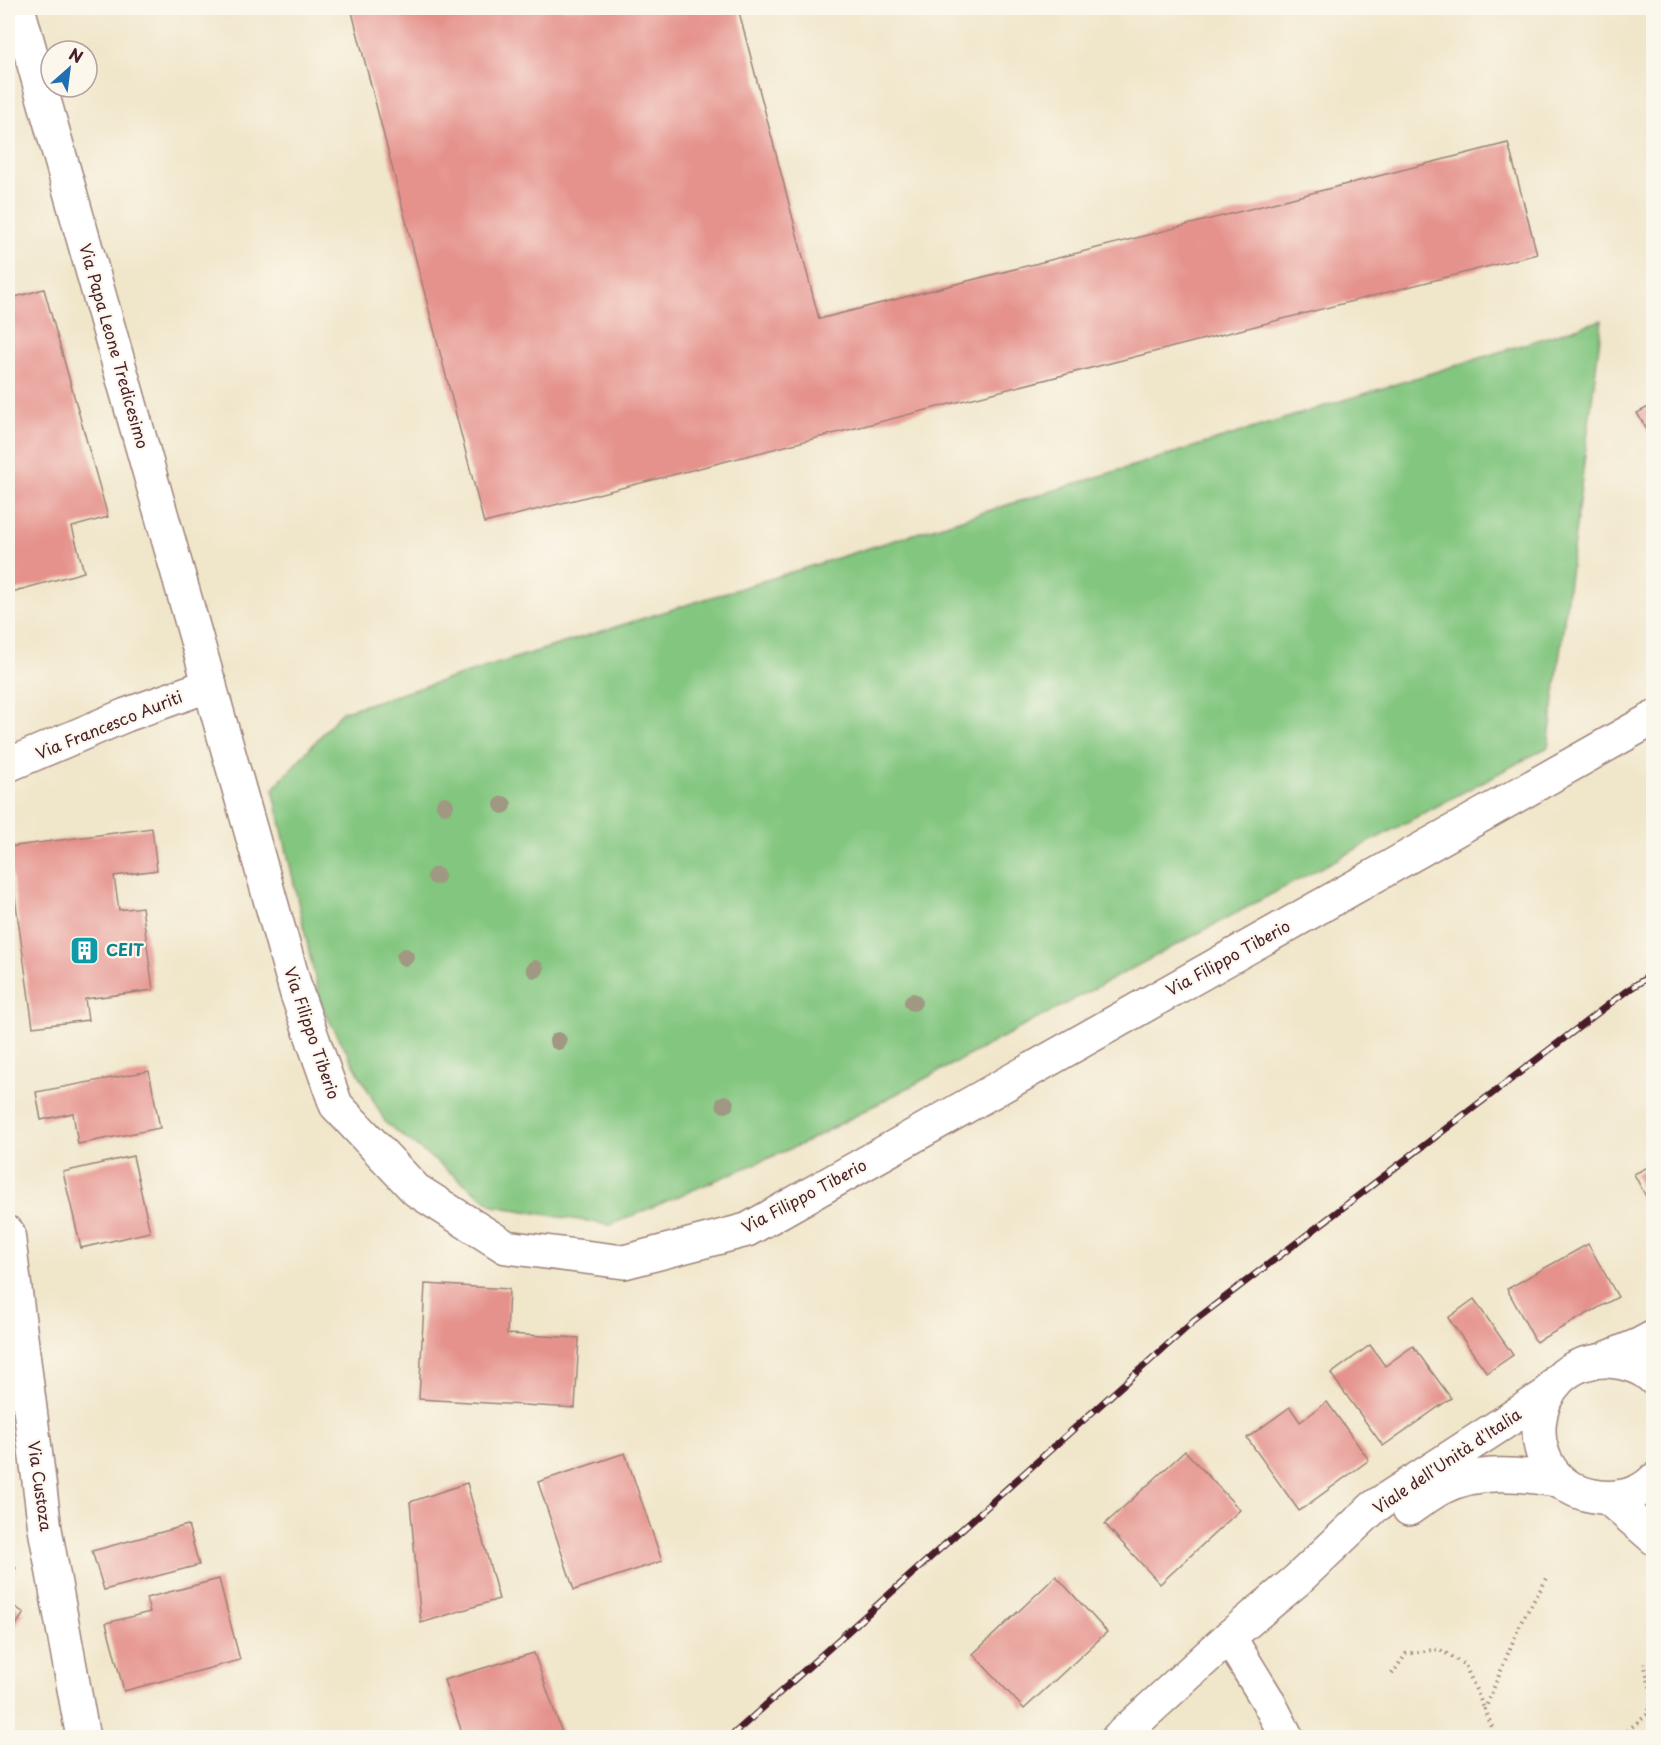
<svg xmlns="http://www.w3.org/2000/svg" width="1661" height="1745" viewBox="0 0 1661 1745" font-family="'Playpen Sans',sans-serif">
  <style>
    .green { fill: #82c67f; stroke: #667255; stroke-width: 1.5 }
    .building { fill: #e5928c }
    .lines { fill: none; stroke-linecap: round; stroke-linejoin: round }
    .minor-casing { stroke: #9d827a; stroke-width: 36 }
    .major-casing { stroke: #9d827a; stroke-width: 36 }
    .path { stroke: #9d827a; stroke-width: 4; stroke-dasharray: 1.5 4.5; stroke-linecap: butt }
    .minor { stroke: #fff; stroke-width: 33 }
    .major { stroke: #fff; stroke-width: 33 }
    .rail-casing { stroke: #4a1f2b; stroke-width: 7 }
    .rail { stroke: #fbf7ec; stroke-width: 4.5; stroke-dasharray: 14; stroke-linecap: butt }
    .tree { fill: #a09882 }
    .labels { text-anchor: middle; stroke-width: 4.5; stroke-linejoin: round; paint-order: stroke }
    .street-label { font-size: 16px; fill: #4a1f2b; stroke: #fbf7ec }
    .culture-label { font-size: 16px; font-weight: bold; fill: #0d838f; stroke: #fbf7ec; text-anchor: start }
  </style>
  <rect width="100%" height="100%" fill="#fbf7ec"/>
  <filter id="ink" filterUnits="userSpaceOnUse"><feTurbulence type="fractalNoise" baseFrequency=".0167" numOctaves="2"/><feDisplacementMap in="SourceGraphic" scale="12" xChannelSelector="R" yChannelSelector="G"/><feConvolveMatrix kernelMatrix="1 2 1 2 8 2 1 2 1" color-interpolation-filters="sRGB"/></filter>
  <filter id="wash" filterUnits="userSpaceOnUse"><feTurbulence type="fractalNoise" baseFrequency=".008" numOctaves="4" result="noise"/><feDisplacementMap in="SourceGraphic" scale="24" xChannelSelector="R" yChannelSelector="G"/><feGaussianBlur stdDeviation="1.35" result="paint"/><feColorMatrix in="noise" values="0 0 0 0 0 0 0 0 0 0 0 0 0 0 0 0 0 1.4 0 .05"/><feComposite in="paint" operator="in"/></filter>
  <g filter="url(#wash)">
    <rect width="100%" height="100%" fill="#f0e6ca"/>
    <polygon class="green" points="1602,320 1548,747 804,1143 610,1225 494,1206 386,1123 321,1005 273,789 342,712"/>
    <g id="blocks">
      <g class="building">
        <polygon points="351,8 738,8 819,319 1508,143 1537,254 484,523"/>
        <polygon points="44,289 108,517 72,527 84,572 8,593 8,299"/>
        <polygon points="1654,404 1654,442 1637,413"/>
        <polygon points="152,828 157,870 114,876 119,910 142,907 153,990 85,999 88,1020 33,1027 8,847"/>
        <polygon points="149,1071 160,1128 78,1144 73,1113 41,1120 36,1092"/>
        <polygon points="133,1156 150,1232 81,1248 63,1172"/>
        <polygon points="1654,1164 1654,1212 1634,1174"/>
        <polygon points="1588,1244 1618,1297 1536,1342 1507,1289"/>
        <polygon points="425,1284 509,1289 507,1334 579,1338 575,1408 419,1399"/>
        <polygon points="1474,1299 1513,1355 1487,1373 1448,1318"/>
        <polygon points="1370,1345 1385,1366 1413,1346 1451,1398 1383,1446 1331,1374"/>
        <polygon points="1327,1402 1369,1460 1299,1511 1247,1438 1290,1407 1300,1422"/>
        <polygon points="1185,1451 1240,1510 1160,1584 1105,1524"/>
        <polygon points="625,1453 662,1561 574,1590 538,1482"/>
        <polygon points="467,1483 499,1599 421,1623 410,1502"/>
        <polygon points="188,1525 199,1565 104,1590 92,1551"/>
        <polygon points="8,1562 16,1568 8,1580"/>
        <polygon points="1056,1576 1107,1632 1024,1709 973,1654"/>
        <polygon points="219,1579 240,1660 124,1691 106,1623 150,1612 146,1598"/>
        <polygon points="8,1602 24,1613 8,1637"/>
        <polygon points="534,1653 564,1738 464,1738 444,1680"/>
      </g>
    </g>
  </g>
  <g filter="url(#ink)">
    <use href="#blocks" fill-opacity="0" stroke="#9d827a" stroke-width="1.5"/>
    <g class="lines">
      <defs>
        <g id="minor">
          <polyline points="18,8 297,994 336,1105 416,1190 506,1247 624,1262 747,1230 1654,718"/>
          <polyline points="8,765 126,715 210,685"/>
          <polyline points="8,1233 45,1529 83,1738"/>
          <polyline points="1608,1498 1654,1538"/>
          <polyline points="1229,1637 1267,1699 1287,1738"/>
        </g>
        <g id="major">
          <polyline points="1600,1361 1639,1345 1654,1337"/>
          <path d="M 1654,1379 C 1642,1367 1624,1362 1607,1361 C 1525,1359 1513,1482 1594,1496 C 1615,1500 1638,1496 1654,1480"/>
          <path d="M 1409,1509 C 1419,1502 1430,1494 1441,1488 C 1477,1469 1523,1474 1561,1481"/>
          <polyline points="1118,1738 1229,1637 1296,1581 1374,1507 1548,1394"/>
        </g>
      </defs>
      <use href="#minor" class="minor-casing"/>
      <use href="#major" class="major-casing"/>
      <g class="path">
        <polyline points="1392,1674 1406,1654 1439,1649 1465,1665 1484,1708"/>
        <polyline points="1496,1738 1485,1709 1521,1622 1549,1575"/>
        <polyline points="1618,1738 1648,1714 1652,1694 1644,1663"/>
      </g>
      <use href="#minor" class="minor"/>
      <use href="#major" class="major"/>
      <defs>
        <polyline id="rail" points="729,1738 1194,1321 1625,992 1654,973"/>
      </defs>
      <use href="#rail" class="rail-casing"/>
      <use href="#rail" class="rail"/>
    </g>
    <g class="tree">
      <circle cx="445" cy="805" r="9"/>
      <circle cx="503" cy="805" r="9"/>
      <circle cx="436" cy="876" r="9"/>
      <circle cx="405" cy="957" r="9"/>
      <circle cx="535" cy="969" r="9"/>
      <circle cx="913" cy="1002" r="9"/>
      <circle cx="558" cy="1041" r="9"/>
      <circle cx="725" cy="1104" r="9"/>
    </g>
  </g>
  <defs>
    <symbol id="building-square" viewBox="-11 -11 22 22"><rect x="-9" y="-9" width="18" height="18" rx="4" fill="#0f9aa8" stroke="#fbf7ec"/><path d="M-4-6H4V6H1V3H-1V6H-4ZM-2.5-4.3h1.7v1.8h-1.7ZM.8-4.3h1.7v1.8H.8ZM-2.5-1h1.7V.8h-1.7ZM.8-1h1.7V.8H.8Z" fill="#fff"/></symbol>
  </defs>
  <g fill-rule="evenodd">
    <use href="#building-square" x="68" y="934" width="33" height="33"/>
  </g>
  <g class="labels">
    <g class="street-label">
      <text transform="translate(114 346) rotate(74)" y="6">Via Papa Leone Tredicesimo</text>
      <text transform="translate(109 725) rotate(-22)" y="6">Via Francesco Auriti</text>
      <text transform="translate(1228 958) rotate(-29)" y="6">Via Filippo Tiberio</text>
      <text transform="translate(312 1033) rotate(71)" y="6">Via Filippo Tiberio</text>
      <text transform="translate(804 1196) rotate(-28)" y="6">Via Filippo Tiberio</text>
      <text transform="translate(1447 1461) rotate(-34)" y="6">Viale dell'Unità d'Italia</text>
      <text transform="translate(40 1486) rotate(82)" y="6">Via Custoza</text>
    </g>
    <g class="culture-label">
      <text x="106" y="956">CEIT</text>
    </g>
  </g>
  <rect width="1661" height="1745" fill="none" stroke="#fbf7ec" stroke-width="30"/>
  <g transform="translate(69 69) rotate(28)"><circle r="28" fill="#fbf7ec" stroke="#b4a19f" stroke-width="1.5"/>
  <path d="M0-4.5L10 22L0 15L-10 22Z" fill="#1f6fb2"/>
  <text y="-9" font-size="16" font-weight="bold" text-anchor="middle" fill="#4a1f2b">N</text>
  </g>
</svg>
